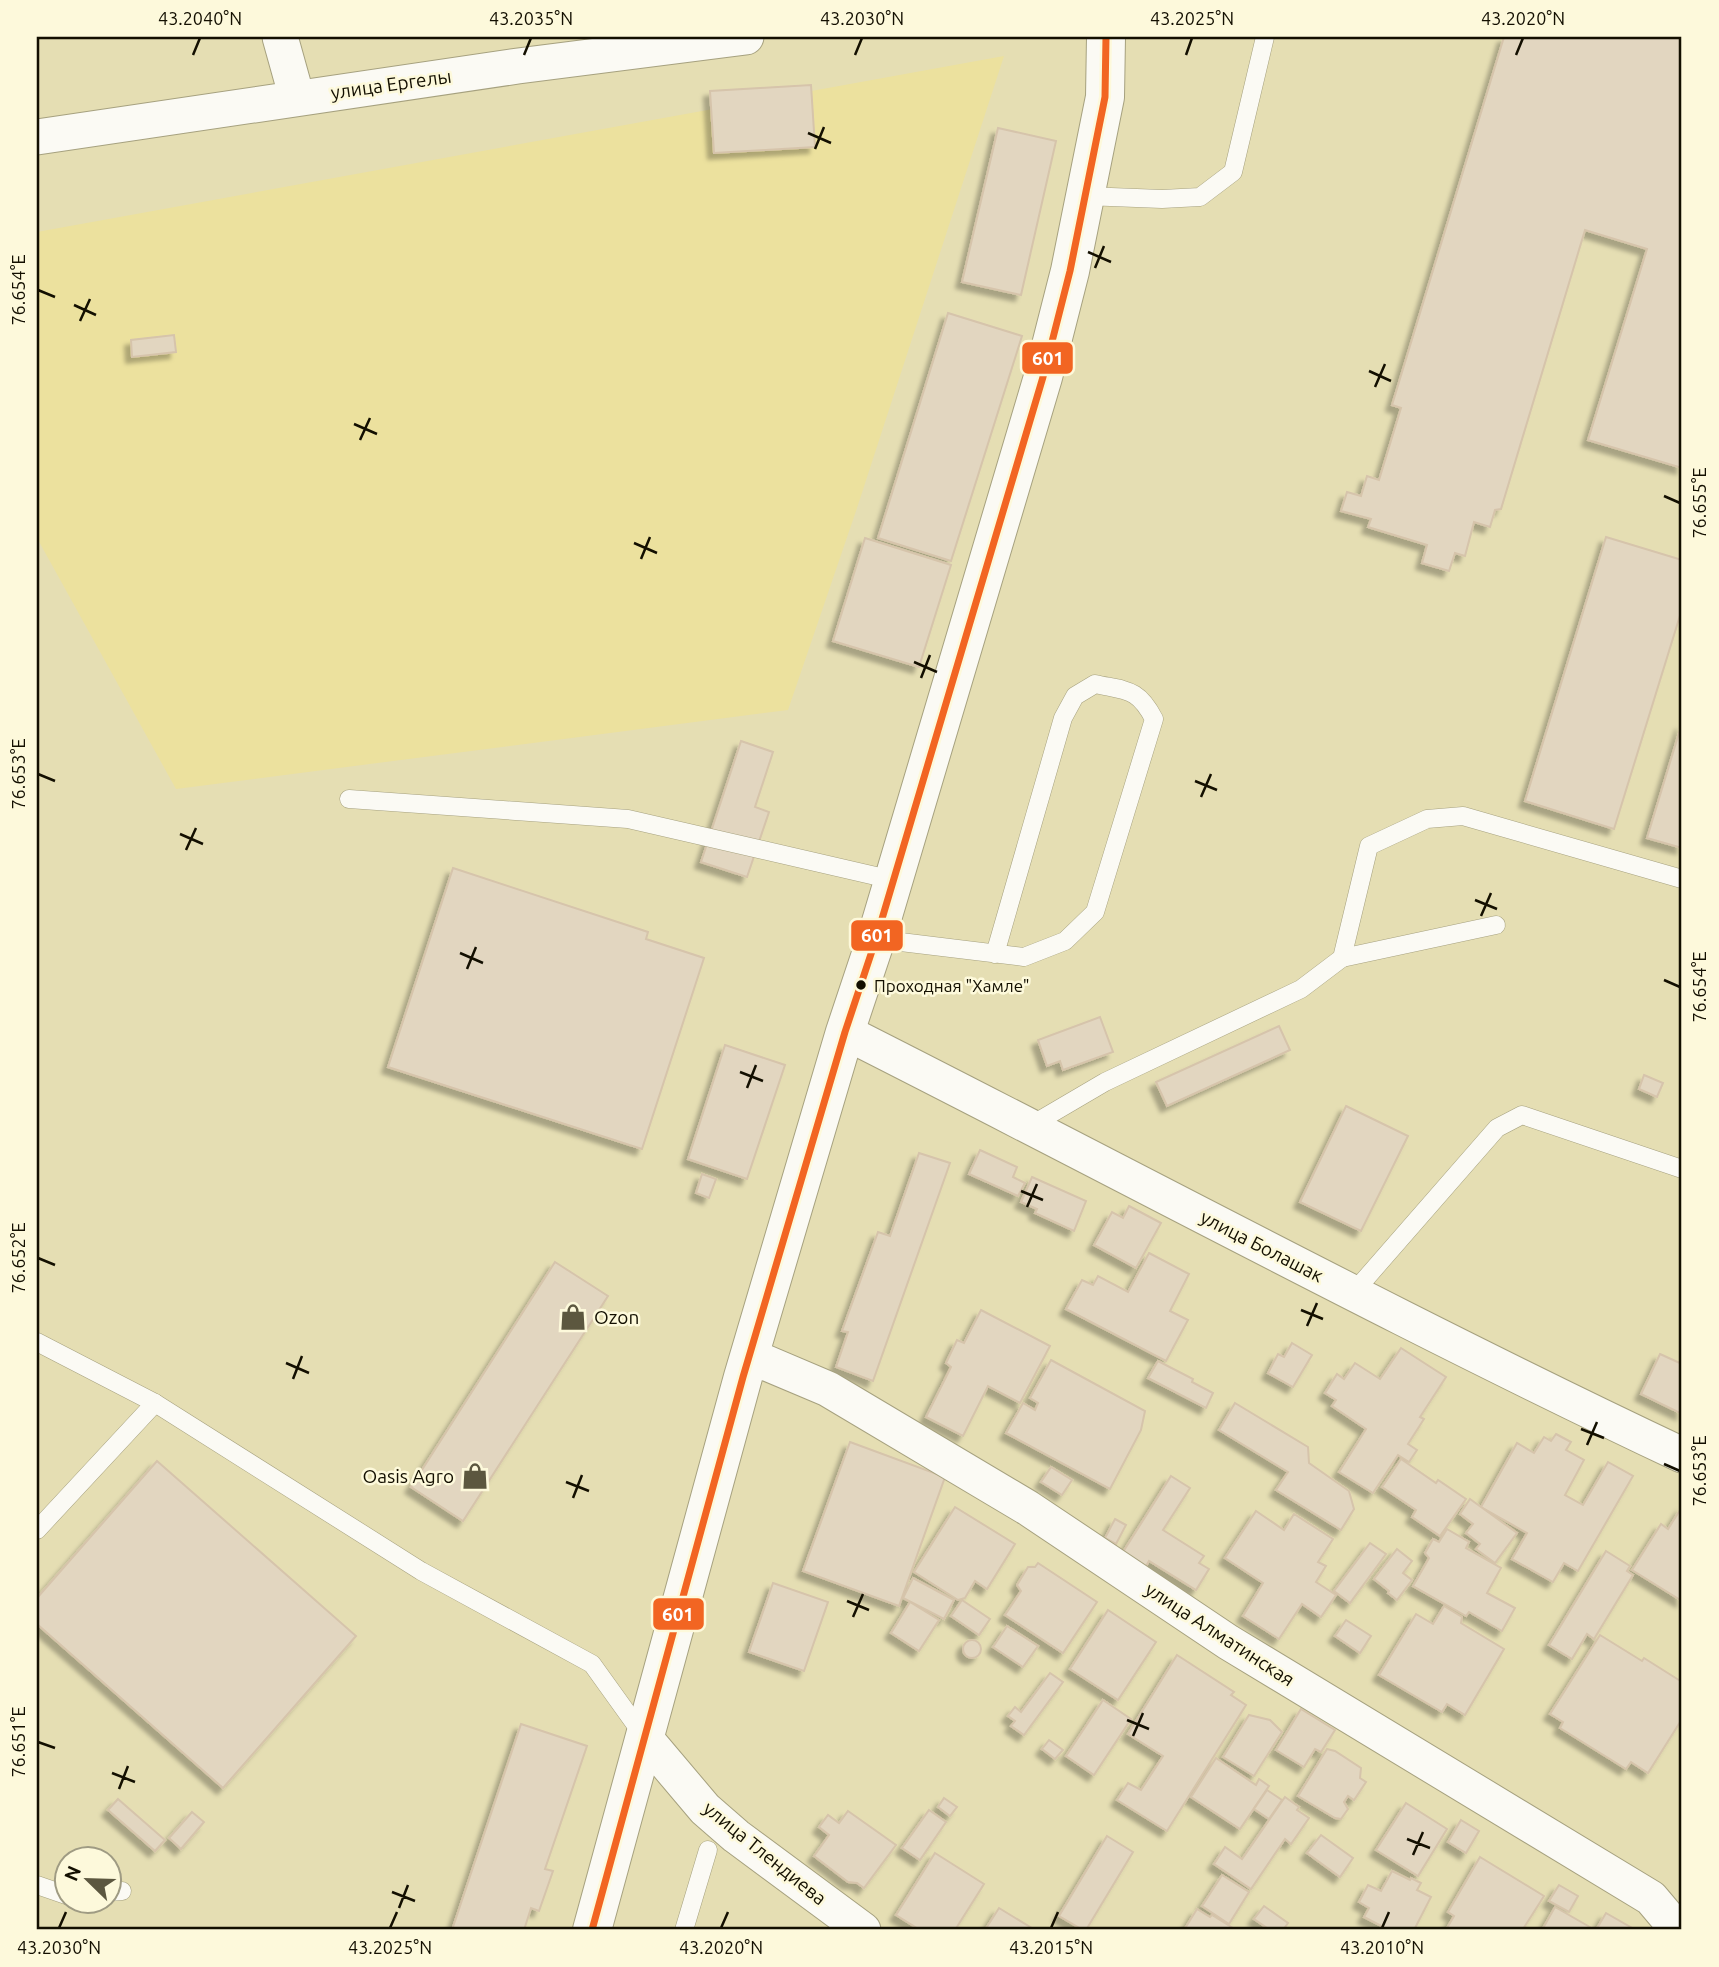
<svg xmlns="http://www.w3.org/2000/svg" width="1719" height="1967" viewBox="0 0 1719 1967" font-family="Ubuntu,sans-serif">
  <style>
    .built { fill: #ece19e }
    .building { fill: #e2d6c0; stroke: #d6c4ab; stroke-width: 2; filter: url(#shadow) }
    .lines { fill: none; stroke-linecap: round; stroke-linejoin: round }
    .lane-casing { stroke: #a6a17f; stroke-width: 19 }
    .street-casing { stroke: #a6a17f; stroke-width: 37 }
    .secondary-casing { stroke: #a6a17f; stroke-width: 40 }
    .lane { stroke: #fbfaf4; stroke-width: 18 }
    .street { stroke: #fbfaf4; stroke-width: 35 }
    .secondary { stroke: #fbfaf4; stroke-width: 38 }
    .bus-1-casing { stroke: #fdf9db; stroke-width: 12 }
    .bus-1 { stroke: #f26522; stroke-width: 7 }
    .ticks { fill: none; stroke: #130f00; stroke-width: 2.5 }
    .bus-dot { fill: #130f00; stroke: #fdf9db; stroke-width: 2.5 }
    .labels { text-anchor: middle; stroke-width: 5; stroke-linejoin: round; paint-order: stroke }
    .bus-label { font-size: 17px; fill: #130f00; stroke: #fdf9db; text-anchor: start }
    .street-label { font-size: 19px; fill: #130f00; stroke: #fdf9db }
    .poi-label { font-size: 19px; fill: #130f00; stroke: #fdf9db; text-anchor: start }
    .line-badge { stroke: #fdf9db; stroke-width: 2.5 }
    .badge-label { font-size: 19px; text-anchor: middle; font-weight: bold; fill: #fff }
    .neatline { fill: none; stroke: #130f00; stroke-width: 2.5 }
    .ticks-label { font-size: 18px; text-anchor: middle; fill: #130f00 }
  </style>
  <defs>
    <filter id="shadow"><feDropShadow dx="-6" dy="6" stdDeviation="2" flood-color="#0004"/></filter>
  </defs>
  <rect width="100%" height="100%" fill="#e5deb3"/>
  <polygon class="built" points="1004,56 857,508 788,710 176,789 37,538 37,232"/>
  <g class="building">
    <polygon points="1504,37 1682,37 1682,468 1588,440 1647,249 1585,230 1501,509 1495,510 1490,527 1474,522 1465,556 1455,553 1449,571 1422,563 1427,545 1368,527 1371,519 1341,511 1347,492 1361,496 1367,476 1379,480 1401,408 1392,405"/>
    <polygon points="811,85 815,147 714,153 710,91"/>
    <polygon points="998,128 1056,141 1021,295 962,282"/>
    <polygon points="948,313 1022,336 951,561 878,538"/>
    <polygon points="174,335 176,352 132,357 131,340"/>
    <polygon points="1606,537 1682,560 1682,609 1614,829 1525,801"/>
    <polygon points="865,538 951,565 919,667 833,641"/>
    <polygon points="1682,723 1682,848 1647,838"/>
    <polygon points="741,741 773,752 755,807 769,812 747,877 701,862"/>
    <polygon points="453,868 648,932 646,939 704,958 642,1149 388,1067"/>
    <polygon points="1100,1017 1113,1052 1063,1070 1060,1061 1047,1066 1038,1040"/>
    <polygon points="1279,1026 1290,1050 1167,1106 1156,1082"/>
    <polygon points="725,1045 785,1065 747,1179 688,1159"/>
    <polygon points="1644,1075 1663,1083 1657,1097 1639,1089"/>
    <polygon points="1346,1106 1408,1136 1361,1231 1300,1202"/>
    <polygon points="980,1150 1017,1167 1013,1177 1025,1183 1018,1196 969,1174"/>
    <polygon points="919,1153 950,1163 873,1381 836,1367 848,1332 842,1331 878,1232 890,1236"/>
    <polygon points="702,1174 716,1179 709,1198 696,1193"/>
    <polygon points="1032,1177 1086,1201 1074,1231 1035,1213 1037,1209 1021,1202"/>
    <polygon points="1129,1206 1161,1223 1136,1268 1094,1245 1112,1212 1123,1218"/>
    <polygon points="1149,1253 1189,1274 1170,1311 1188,1320 1166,1361 1066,1309 1082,1280 1093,1285 1098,1276 1128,1292"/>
    <polygon points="555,1262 608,1296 463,1521 411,1487"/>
    <polygon points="981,1310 1050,1346 1020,1403 988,1386 963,1436 926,1417 951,1367 946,1363 957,1340 964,1343"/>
    <polygon points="1292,1343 1312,1355 1293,1387 1268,1373 1278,1354 1284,1357"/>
    <polygon points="1401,1348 1446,1377 1420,1417 1424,1419 1408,1444 1417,1450 1409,1462 1398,1455 1373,1493 1339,1472 1366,1429 1332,1406 1336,1400 1325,1393 1337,1374 1344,1379 1355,1363 1380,1379"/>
    <polygon points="1660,1354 1682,1364 1682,1414 1641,1394"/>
    <polygon points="1051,1360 1145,1411 1141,1430 1110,1489 1006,1433 1023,1403 1035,1410 1038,1403 1030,1398"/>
    <polygon points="1158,1361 1193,1379 1192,1382 1213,1393 1206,1408 1148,1378"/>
    <polygon points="1235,1403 1308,1447 1309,1463 1349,1491 1354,1509 1341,1530 1276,1490 1288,1472 1219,1430"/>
    <polygon points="1556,1434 1571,1442 1566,1450 1584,1460 1565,1495 1583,1505 1608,1462 1633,1476 1578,1571 1564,1563 1553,1582 1512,1559 1527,1533 1481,1507 1517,1443 1534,1453 1544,1437 1551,1441"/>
    <polygon points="850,1442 945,1477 899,1606 803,1571"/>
    <polygon points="1401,1459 1436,1483 1438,1480 1466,1499 1440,1536 1412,1517 1416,1510 1382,1487"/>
    <polygon points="157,1461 356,1636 223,1788 37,1624 37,1598"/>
    <polygon points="1051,1467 1072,1480 1062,1495 1041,1482"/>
    <polygon points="1171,1476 1190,1488 1163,1530 1204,1556 1199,1563 1209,1569 1196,1590 1149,1561 1146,1566 1123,1552"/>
    <polygon points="1470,1499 1517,1533 1495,1563 1476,1549 1480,1544 1466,1533 1473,1524 1460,1514"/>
    <polygon points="955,1507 1015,1544 987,1589 975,1581 965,1598 958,1600 914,1572"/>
    <polygon points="1682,1507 1682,1601 1632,1570 1661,1524 1668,1529"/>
    <polygon points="1256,1511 1284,1530 1294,1514 1333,1539 1318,1562 1326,1566 1316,1582 1336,1595 1321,1617 1302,1604 1279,1639 1243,1616 1263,1583 1225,1558"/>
    <polygon points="1115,1519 1126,1525 1116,1544 1105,1538"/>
    <polygon points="1447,1529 1469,1542 1466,1548 1501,1568 1487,1593 1515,1608 1502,1631 1469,1612 1466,1616 1413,1586 1429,1558 1425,1553 1433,1539 1439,1542"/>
    <polygon points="1370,1543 1386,1554 1350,1603 1334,1591"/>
    <polygon points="1397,1549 1412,1561 1403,1573 1412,1580 1397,1600 1388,1593 1389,1591 1374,1579"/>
    <polygon points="1606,1551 1630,1566 1627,1571 1633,1575 1594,1639 1587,1634 1572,1659 1549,1645"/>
    <polygon points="1038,1563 1097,1602 1063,1653 1005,1615 1021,1591 1017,1585 1028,1567 1035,1567"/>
    <polygon points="913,1578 954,1600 944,1619 903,1598"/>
    <polygon points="773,1583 828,1602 804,1671 749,1652"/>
    <polygon points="962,1600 990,1619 979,1635 951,1616"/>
    <polygon points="910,1602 939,1620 919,1651 891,1633"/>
    <polygon points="1444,1606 1462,1617 1461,1623 1504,1649 1465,1715 1447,1704 1442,1712 1379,1675 1416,1614 1433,1624"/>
    <polygon points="1108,1610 1156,1642 1118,1700 1070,1669"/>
    <polygon points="1346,1620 1371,1636 1360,1653 1335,1636"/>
    <polygon points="1007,1626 1038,1646 1023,1667 993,1647"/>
    <polygon points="1600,1635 1642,1661 1644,1658 1682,1682 1682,1719 1648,1773 1631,1762 1626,1769 1560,1728 1563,1722 1550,1714"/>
    <circle cx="972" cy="1649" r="9"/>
    <polygon points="1177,1655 1234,1692 1231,1695 1246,1705 1167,1831 1117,1800 1128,1783 1141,1790 1163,1756 1128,1734"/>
    <polygon points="1050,1673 1063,1682 1024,1735 1011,1726 1015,1721 1008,1716 1015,1707 1021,1712"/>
    <polygon points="1103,1700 1131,1719 1094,1775 1066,1756"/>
    <polygon points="1301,1709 1335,1730 1321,1752 1315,1749 1304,1767 1276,1750"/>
    <polygon points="1249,1715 1270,1720 1282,1732 1254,1776 1223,1757"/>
    <polygon points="521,1724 587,1746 545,1869 553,1871 539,1911 531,1908 524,1930 452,1930"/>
    <polygon points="1049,1740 1063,1750 1055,1759 1042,1749"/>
    <polygon points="1327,1749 1335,1751 1361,1768 1360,1778 1366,1782 1354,1800 1348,1796 1344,1802 1348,1809 1341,1819 1335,1818 1298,1796"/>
    <polygon points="1216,1758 1256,1785 1259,1779 1269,1786 1240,1829 1191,1797"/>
    <polygon points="1267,1790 1282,1800 1269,1819 1254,1809"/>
    <polygon points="1285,1797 1299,1807 1297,1810 1309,1818 1291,1844 1285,1839 1251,1889 1214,1864 1225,1847 1242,1859"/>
    <polygon points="944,1798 957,1807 950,1816 938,1807"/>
    <polygon points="118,1799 165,1840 155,1851 108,1810"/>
    <polygon points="1406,1803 1447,1829 1418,1876 1376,1850"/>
    <polygon points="929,1810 946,1822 920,1860 902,1848"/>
    <polygon points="848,1811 896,1845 864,1888 857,1883 848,1882 814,1856 829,1835 819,1827 828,1815 839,1823"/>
    <polygon points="192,1812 204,1822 181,1849 169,1838"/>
    <polygon points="1461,1820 1479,1831 1466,1853 1448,1842"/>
    <polygon points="1321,1835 1353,1858 1340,1877 1307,1853"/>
    <polygon points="1107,1836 1133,1852 1086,1930 1083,1930 1059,1916"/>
    <polygon points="935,1853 984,1884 955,1930 920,1930 896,1915"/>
    <polygon points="1480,1857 1544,1896 1523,1929 1525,1930 1451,1930 1447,1928 1454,1916 1448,1912"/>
    <polygon points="1392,1871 1410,1880 1411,1878 1421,1883 1417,1890 1431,1897 1414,1930 1389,1930 1364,1917 1369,1908 1359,1902 1368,1885 1381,1891"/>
    <polygon points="1222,1875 1249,1892 1229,1924 1202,1906"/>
    <polygon points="1559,1885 1578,1896 1569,1912 1549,1901"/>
    <polygon points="1264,1906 1288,1923 1283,1930 1270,1930 1254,1919"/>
    <polygon points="1555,1907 1595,1930 1542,1930"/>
    <polygon points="999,1908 1035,1930 985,1930"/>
    <polygon points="1197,1909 1210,1917 1212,1915 1236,1930 1184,1930"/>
    <polygon points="1606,1913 1632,1928 1631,1930 1596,1930"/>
  </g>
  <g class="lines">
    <defs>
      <g id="lane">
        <polyline points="1085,196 1162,199 1200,197 1233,172 1265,37"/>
        <polyline points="349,799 628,819 893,880"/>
        <path d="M 876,939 L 1024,957 L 1065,941 L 1095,912 L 1154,719 C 1138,688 1127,691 1095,684 L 1075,696 L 1063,718 L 995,954"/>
        <polyline points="1342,958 1496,925"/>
        <polyline points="1030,1126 1105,1082 1301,989 1342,958 1369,846 1427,819 1463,816 1682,879"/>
        <polyline points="1353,1293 1497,1128 1522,1115 1682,1169"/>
        <polyline points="37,1342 155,1403 421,1571 592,1664 643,1735"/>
        <polyline points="37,1530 155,1403"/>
        <polyline points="37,1885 66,1895"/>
        <polyline points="108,1892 122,1891"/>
        <polyline points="684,1930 708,1850"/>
      </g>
      <g id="street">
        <polyline points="280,37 297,98"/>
        <polyline points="37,137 518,66 746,37"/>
        <path d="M 845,1032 C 1124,1173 1400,1322 1682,1455"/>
        <polyline points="750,1356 828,1389 1028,1508 1228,1642 1651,1898 1678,1930"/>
        <polyline points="645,1738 705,1809 736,1836 863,1930"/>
      </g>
      <polyline id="secondary" points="592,1930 743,1377 845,1032 876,939 1043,377 1070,271 1105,97 1106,37"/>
    </defs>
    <use href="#lane" class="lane-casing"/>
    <use href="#street" class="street-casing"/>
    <use href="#secondary" class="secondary-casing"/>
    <use href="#lane" class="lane"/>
    <use href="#street" class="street"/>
    <use href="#secondary" class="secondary"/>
    <defs>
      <polyline id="bus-1" points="592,1930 743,1377 845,1032 876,939 1043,377 1070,271 1105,97 1106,37"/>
    </defs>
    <use href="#bus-1" class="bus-1-casing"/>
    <use href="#bus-1" class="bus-1"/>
  </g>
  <path class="ticks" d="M 193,55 L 200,38M 524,55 L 531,38M 855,55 L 862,38M 1186,55 L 1192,38M 1516,55 L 1523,38M 808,133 L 831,143M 815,149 L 824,127M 1088,252 L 1111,262M 1095,268 L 1104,246M 38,290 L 55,297M 74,305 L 96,315M 80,321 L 90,299M 1369,371 L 1391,381M 1375,387 L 1385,364M 354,424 L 377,434M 360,440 L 370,418M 1664,496 L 1680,503M 634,543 L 657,553M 641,559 L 650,537M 914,662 L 937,672M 921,678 L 930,655M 38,774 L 55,781M 1195,781 L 1217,790M 1201,797 L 1211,774M 180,834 L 203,844M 186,850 L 196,828M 1475,900 L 1497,909M 1481,916 L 1491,893M 460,953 L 483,963M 467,969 L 476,947M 1664,980 L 1680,987M 740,1072 L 763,1081M 747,1088 L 756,1065M 1021,1191 L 1043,1200M 1027,1207 L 1037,1184M 38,1258 L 55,1265M 1301,1310 L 1323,1319M 1307,1326 L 1317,1303M 286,1363 L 309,1373M 293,1379 L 302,1356M 1581,1429 L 1604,1438M 1587,1445 L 1597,1422M 1664,1464 L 1680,1471M 566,1482 L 589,1491M 573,1498 L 582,1475M 847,1601 L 869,1610M 853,1617 L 863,1594M 1127,1720 L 1149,1729M 1133,1736 L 1143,1713M 38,1742 L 55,1748M 112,1773 L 135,1782M 119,1789 L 128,1766M 1407,1839 L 1430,1848M 1413,1855 L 1423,1832M 392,1892 L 415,1901M 399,1908 L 408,1885M 59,1928 L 66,1912M 390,1928 L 397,1912M 721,1928 L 728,1912M 1051,1928 L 1058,1912M 1382,1928 L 1389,1912"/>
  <defs>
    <symbol id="shop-bare" viewBox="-9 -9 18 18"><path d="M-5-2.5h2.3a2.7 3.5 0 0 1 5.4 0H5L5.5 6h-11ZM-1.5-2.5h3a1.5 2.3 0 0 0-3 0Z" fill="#5c573f" stroke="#fdf9db" stroke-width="2.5" paint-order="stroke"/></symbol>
  </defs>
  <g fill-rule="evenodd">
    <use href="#shop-bare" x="554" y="1298" width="38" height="38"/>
    <use href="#shop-bare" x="456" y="1457" width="38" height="38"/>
  </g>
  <circle class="bus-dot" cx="861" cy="985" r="6"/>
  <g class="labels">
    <g class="bus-label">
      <text x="874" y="992">Проходная "Хамле"</text>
    </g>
    <g class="street-label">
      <text transform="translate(391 84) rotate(-8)" y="7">улица Ергелы</text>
      <text transform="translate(1262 1246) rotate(27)" y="7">улица Болашак</text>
      <text transform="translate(1220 1634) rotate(33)" y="7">улица Алматинская</text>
      <text transform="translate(765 1853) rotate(39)" y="7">улица Тлендиева</text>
    </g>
    <g class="poi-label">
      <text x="594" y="1324">Ozon</text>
      <text x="454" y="1483" text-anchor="end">Oasis Agro</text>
    </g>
  </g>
  <g class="line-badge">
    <rect x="1021" y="341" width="53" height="34" rx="7" fill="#f26522"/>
    <rect x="850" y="919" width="54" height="33" rx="7" fill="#f26522"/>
    <rect x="652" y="1597" width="53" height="34" rx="7" fill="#f26522"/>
  </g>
  <g class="badge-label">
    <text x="1048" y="365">601</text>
    <text x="877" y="942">601</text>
    <text x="678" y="1621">601</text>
  </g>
  <rect width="1719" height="1967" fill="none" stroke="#fdf9db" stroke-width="77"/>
  <g transform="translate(88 1880) rotate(293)"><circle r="33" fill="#fdf9db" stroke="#9f9b83" stroke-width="2"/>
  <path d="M0-5L12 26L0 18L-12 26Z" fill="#5c573f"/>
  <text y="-10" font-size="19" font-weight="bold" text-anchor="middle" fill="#130f00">N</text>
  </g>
  <rect x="38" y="38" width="1642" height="1890" class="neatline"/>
  <g class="ticks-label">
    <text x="200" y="25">43.2040°N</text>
    <text x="531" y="25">43.2035°N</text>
    <text x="862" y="25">43.2030°N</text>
    <text x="1192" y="25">43.2025°N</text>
    <text x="1523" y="25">43.2020°N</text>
    <text transform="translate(19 290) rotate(-90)" y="6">76.654°E</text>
    <text transform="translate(1700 503) rotate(-90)" y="6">76.655°E</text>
    <text transform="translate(19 774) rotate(-90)" y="6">76.653°E</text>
    <text transform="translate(1700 987) rotate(-90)" y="6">76.654°E</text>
    <text transform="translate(19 1258) rotate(-90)" y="6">76.652°E</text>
    <text transform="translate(1700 1471) rotate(-90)" y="6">76.653°E</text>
    <text transform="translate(19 1742) rotate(-90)" y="6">76.651°E</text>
    <text x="59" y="1954">43.2030°N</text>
    <text x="390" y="1954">43.2025°N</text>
    <text x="721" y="1954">43.2020°N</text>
    <text x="1051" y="1954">43.2015°N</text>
    <text x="1382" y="1954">43.2010°N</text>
  </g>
</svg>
